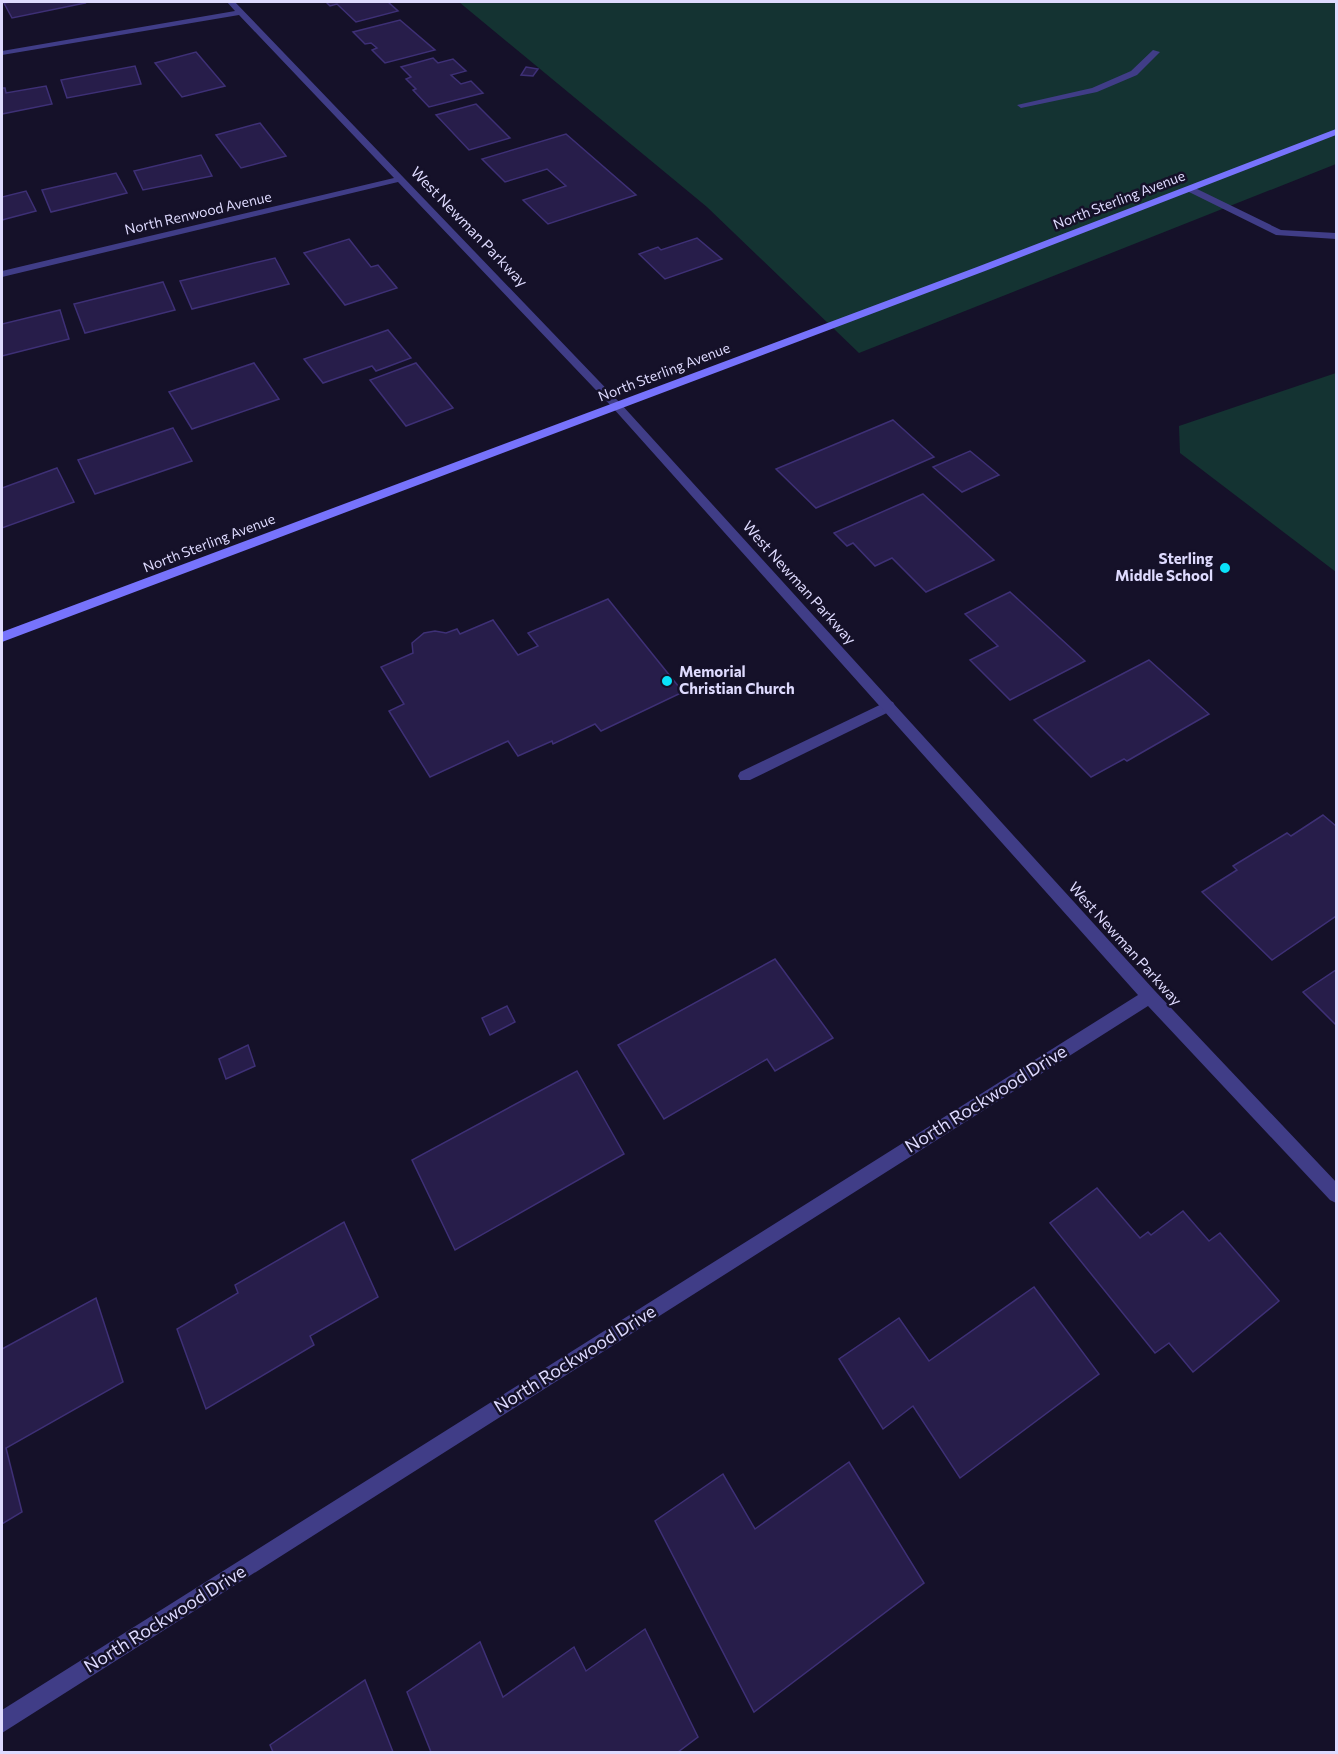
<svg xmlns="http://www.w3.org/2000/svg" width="1338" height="1754" viewBox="0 0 1338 1754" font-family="Commissioner,sans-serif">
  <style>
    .green { fill: #143332 }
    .building { fill: #271d4a; stroke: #3e3076; stroke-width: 1.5 }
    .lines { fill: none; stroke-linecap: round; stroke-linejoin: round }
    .service { fill: #403d87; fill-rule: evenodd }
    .minor { fill: #403d87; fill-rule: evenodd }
    .secondary { fill: #7773fc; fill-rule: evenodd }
    .poi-dot { fill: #0ae2fa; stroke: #151129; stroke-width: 2 }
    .labels { text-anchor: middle; stroke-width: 5; stroke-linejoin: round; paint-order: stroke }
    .far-street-label { font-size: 14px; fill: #dedafe; stroke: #151129 }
    .street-label { font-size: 15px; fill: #dedafe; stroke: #151129 }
    .poi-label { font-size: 15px; font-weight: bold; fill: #dedafe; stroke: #151129; text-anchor: end }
    .near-street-label { font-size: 18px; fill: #dedafe; stroke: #151129 }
  </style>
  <rect width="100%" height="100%" fill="#151129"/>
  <g class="green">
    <polygon points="459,2 1336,2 1336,164 859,353 707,207"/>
    <polygon points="1336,373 1336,572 1180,453 1179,426"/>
  </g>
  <g class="building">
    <polygon points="11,2 84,2 85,3 12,18 4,3"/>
    <polygon points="326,2 388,2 398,11 356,22 337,4 330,6"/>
    <polygon points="400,20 435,50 385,63 372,50 377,48 371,43 365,44 353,32"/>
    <polygon points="196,52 225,86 182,97 155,63"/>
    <polygon points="433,58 438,63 453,59 466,71 451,75 461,84 471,81 483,93 429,107 413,90 416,89 406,79 411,77 401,67"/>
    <polygon points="135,66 141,84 67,98 61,80"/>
    <polygon points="526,67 538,69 533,76 521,75"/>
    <polygon points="46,86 52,104 2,114 2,88 5,88 6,93"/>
    <polygon points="476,104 510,138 469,150 436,115"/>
    <polygon points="260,123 286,156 241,168 216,135"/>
    <polygon points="566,134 636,195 548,224 523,200 566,186 547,169 505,182 482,159"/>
    <polygon points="201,155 212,176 143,190 134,171"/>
    <polygon points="116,173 127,193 51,212 42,190"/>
    <polygon points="26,191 36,211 2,220 2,197"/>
    <polygon points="697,238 722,259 665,279 639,254 658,247 661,250"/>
    <polygon points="349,239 371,267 378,265 397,288 345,305 304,253"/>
    <polygon points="275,258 289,284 192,309 180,281"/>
    <polygon points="163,282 175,310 85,333 74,304"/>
    <polygon points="60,310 69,339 2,356 2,324"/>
    <polygon points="388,330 411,358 376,371 372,366 323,383 304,359"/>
    <polygon points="254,363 279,399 192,429 169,392"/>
    <polygon points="416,363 453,408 406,426 370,380"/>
    <polygon points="893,420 934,457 816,508 776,469"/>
    <polygon points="173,428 192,461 95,494 78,460"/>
    <polygon points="970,451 999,475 962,492 933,467"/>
    <polygon points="57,468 74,502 2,528 2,488"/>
    <polygon points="923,494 994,560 926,592 892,558 875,566 853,543 847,546 834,533"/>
    <polygon points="1010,592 1085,661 1010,700 970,660 998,646 965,614"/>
    <polygon points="608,599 683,692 601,731 595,724 553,744 552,741 518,756 508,741 430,777 389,711 404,704 381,667 413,653 412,643 424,633 435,631 446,633 457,629 460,634 493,620 518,655 538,646 528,633"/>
    <polygon points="1149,660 1209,714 1127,761 1124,759 1091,777 1034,720"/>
    <polygon points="1323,815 1336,826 1336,916 1272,960 1202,892 1237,870 1233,866 1287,833 1291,836"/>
    <polygon points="775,959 833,1038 775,1071 767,1059 664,1119 618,1045"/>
    <polygon points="1336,970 1336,1025 1303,992"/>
    <polygon points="507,1006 515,1022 490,1035 482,1018"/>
    <polygon points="248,1045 255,1066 226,1079 219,1059"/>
    <polygon points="577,1071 624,1154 455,1250 412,1160"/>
    <polygon points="1097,1188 1140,1238 1148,1232 1151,1235 1183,1211 1209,1241 1220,1233 1279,1301 1193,1372 1169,1343 1155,1353 1050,1223"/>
    <polygon points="344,1222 378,1297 310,1336 314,1345 206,1409 177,1329 238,1293 235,1285"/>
    <polygon points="1034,1287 1099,1374 960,1478 913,1406 883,1429 839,1359 899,1318 929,1361"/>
    <polygon points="96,1298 123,1382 6,1448 22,1512 2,1524 2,1349"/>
    <polygon points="849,1462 924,1583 754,1712 655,1521 723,1474 755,1529"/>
    <polygon points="645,1629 698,1737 678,1752 431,1752 407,1692 480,1642 503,1697 574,1647 586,1671"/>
    <polygon points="365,1680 393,1752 273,1752 270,1745"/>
  </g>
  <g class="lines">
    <g class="service">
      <polygon points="1153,50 1160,52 1137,75 1097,92 1021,108 1017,105 1092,88 1131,71"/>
      <polygon points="1187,187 1193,187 1281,230 1336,233 1336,239 1276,235 1187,191"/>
      <polygon points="888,701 893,702 895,706 893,710 750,780 740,780 738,776 740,772"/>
    </g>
    <polygon class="minor" points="227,2 235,2 621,404 1155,991 1336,1182 1336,1203 1330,1200 1148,1006 2,1733 2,1710 1138,995 613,408 398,182 2,277 2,271 394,178 239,15 2,55 2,51 235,11"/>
    <polygon class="secondary" points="1336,129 1336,135 985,271 2,642 2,632 977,267"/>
  </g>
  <g class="poi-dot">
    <circle cx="1225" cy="568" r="6"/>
    <circle cx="667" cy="681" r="6"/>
  </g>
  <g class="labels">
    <g class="far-street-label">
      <text transform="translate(1119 200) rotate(-21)" y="5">North Sterling Avenue</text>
      <text transform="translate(198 213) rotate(-13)" y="5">North Renwood Avenue</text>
      <text transform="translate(664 372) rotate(-21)" y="5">North Sterling Avenue</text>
      <text transform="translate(209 543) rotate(-21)" y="5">North Sterling Avenue</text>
    </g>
    <g class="street-label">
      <text transform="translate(469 227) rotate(46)" y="5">West Newman Parkway</text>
      <text transform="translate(799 583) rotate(48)" y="5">West Newman Parkway</text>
      <text transform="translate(1125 944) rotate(48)" y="5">West Newman Parkway</text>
    </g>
    <g class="poi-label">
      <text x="1213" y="564">Sterling<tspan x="1213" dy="17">Middle School</tspan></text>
      <text x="679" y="677" text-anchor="start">Memorial<tspan x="679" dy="17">Christian Church</tspan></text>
    </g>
    <g class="near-street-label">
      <text transform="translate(986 1099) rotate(-32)" y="6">North Rockwood Drive</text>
      <text transform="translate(575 1359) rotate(-32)" y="6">North Rockwood Drive</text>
      <text transform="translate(165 1619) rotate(-32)" y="6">North Rockwood Drive</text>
    </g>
  </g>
  <rect width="1338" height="1754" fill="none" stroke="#dedafe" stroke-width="6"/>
</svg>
